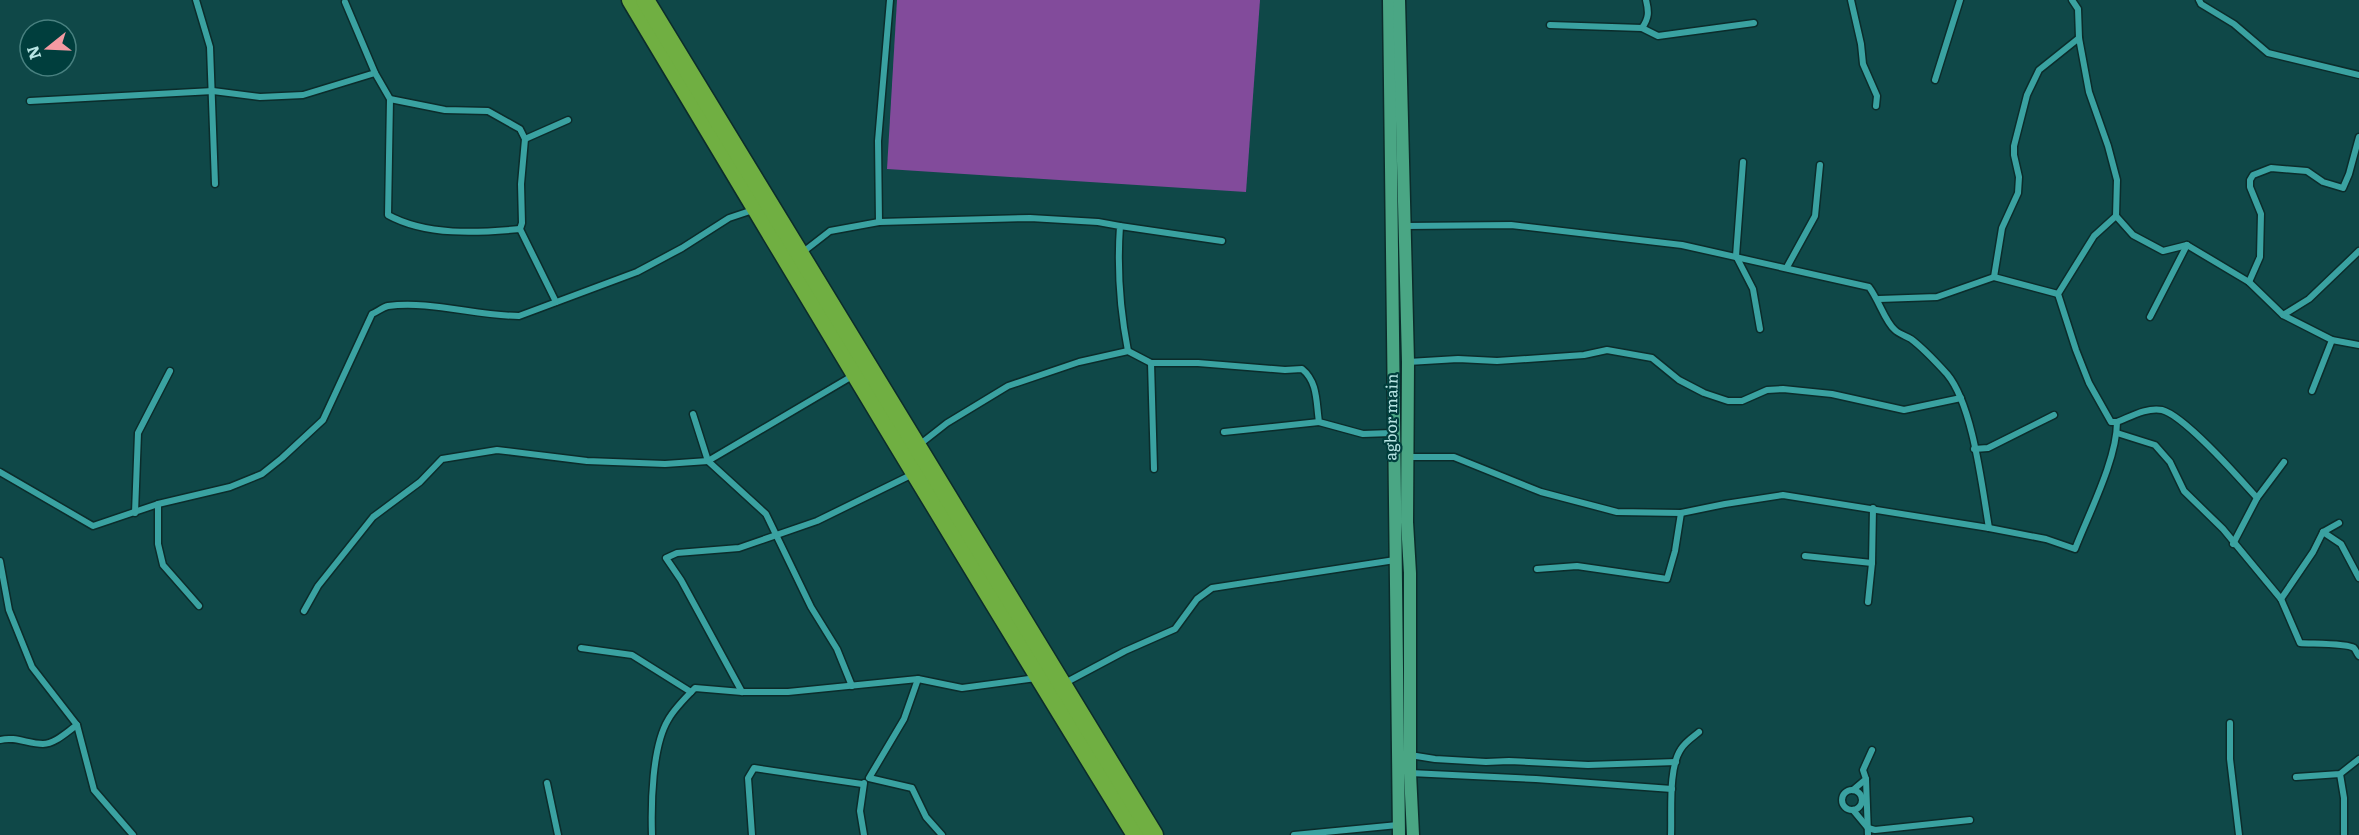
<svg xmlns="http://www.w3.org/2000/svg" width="2359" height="835" viewBox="0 0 2359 835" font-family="Literata,serif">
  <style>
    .green { fill: #824b9b }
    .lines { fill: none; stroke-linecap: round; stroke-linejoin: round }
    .street-casing { stroke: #0b2c2b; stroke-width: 9 }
    .secondary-casing { stroke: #0b2c2b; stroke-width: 15 }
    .highway-casing { stroke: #0b2c2b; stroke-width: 21 }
    .street { stroke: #3aa2a1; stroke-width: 6 }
    .secondary { stroke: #4aa684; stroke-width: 12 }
    .highway { stroke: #70af42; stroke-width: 18 }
    .labels { text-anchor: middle; stroke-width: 4.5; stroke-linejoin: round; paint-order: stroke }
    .street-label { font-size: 16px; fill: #b7e5e4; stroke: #003e3d }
  </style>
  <rect width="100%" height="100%" fill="#0f4848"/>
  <polygon class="green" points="897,0 1260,0 1246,192 887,169"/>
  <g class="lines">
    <defs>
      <g id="street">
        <polyline points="196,0 210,47 215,184"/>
        <polyline points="1851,0 1861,44 1863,64 1877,96 1876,106"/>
        <polyline points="2072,0 2078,9 2079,38 2089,92 2108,146 2117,180 2116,216 2133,235 2163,251 2187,245 2249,282 2283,315 2332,340 2359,345"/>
        <polyline points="2199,0 2201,4 2234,24 2268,53 2359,75"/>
        <path d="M 345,2 L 375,73 L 390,99 L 388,215 C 426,236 478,233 520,229"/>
        <path d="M 1550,25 L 1642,28 C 1649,18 1649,12 1646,0"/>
        <polyline points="1642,28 1658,36 1754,23"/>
        <polyline points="1935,80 1960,0"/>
        <polyline points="390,99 445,110 488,111 520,129 525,139 521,184 522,223 520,229 556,302"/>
        <polyline points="30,101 213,91 260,97 303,95 375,73"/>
        <polyline points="525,139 568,120"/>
        <polyline points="1743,162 1736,256 1753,289 1760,329"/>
        <polyline points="879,222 878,141 890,0"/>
        <polyline points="1120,226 1222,241"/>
        <path d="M 1405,226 L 1511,225 L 1682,245 L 1869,287 C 1879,300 1885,322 1895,330 C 1899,334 1906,336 1911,339 C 1923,348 1937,363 1947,374 C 1973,405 1982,487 1989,528"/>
        <path d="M 803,252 L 830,231 L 879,222 L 1030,218 L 1098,222 L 1120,226 C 1117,268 1120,310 1128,351"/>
        <polyline points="1787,267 1815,216 1820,165"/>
        <polyline points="2249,282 2260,257 2261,214 2250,187 2250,180 2253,175 2271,168 2307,171 2323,182 2343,188 2349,174 2359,137"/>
        <polyline points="2058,294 1994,277 2002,228 2018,193 2019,177 2014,155 2014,146 2027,95 2039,70 2079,38"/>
        <polyline points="1879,299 1937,297 1994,277"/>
        <polyline points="2283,315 2309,299 2359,251"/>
        <polyline points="2150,317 2187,245"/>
        <polyline points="1408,362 1458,359 1497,361 1584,355 1607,350 1652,358 1679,380 1704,393 1728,401 1742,401 1767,390 1783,389 1832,394 1904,410 1961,398"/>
        <polyline points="1151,363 1154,469"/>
        <polyline points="2312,391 2332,340"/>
        <polyline points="693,414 708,461 766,514 811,607 837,649 852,686"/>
        <path d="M 2117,422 C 2130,417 2147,407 2162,410 C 2185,416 2240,479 2257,498 L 2284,462"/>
        <polyline points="1224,432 1319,422"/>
        <path d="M 2117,433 L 2155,445 L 2170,462 L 2184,491 L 2223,529 L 2281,599 L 2300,643 C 2310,644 2347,643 2354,648 C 2356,650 2357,654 2359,656"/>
        <path d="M 919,445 L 947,423 L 1008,386 L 1079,362 L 1128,351 L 1151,363 L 1198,363 L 1285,370 L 1302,369 C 1318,382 1316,402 1319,422 L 1363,434 L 1392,433"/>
        <polyline points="1974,449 1988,448 2054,415"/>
        <path d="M 1407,457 L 1454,457 L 1541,492 L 1617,512 L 1681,513 L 1725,504 L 1783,495 L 1989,528 L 2046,539 L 2075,549 C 2089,513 2117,459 2117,422 L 2111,422 L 2089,383 L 2076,350 L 2058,294 L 2094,236 L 2116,216"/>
        <path d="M 0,472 L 93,526 L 158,504 L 230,487 L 262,474 L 282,458 L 323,420 L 372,314 C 377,312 383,307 388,306 C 428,300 478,316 519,316 L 637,272 L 682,248 L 729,218 L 753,210"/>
        <polyline points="158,504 158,544 163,565 199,606"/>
        <polyline points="135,513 138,433 170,371"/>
        <polyline points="2323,532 2341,544 2359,578"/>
        <polyline points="2233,544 2257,498"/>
        <polyline points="1805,556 1872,563"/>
        <polyline points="0,561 9,610 32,667 77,725 94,790 133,835"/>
        <polyline points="1537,569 1577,566 1667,579 1675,551 1681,513"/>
        <polyline points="2281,599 2313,552 2323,532 2339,523"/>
        <polyline points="1868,602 1872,563 1873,508"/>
        <polyline points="304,611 318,586 373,517 420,482 442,459 497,450 587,461 665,464 708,461 854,375"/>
        <polyline points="581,648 632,655 691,692"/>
        <polyline points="918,679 904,719 869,778 912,788 926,817 942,835"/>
        <polyline points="1063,684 1125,651 1175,629 1197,599 1212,588 1395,560"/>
        <polyline points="742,692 681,580 666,558 677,553 739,548 817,521 913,474"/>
        <polyline points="2230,723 2230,759 2239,835"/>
        <path d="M 0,740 C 15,736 28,744 43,744 C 55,744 68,731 77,725"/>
        <polyline points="1410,755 1435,759 1486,762 1509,761 1588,765 1676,762"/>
        <polyline points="1410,773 1536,779 1672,789"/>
        <polyline points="2340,774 2344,798 2344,835"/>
        <polyline points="2296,777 2340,774 2359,759"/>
        <polyline points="1866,779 1868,835"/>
        <polyline points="547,783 558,835"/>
        <circle cx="1852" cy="800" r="10"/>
        <polyline points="1853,790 1866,779 1863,770 1872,750"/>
        <polyline points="1853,810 1868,828 1875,830 1970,820"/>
        <path d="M 652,835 C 651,804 652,747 668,720 C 674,709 686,697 695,688 L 742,692 L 788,692 L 918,679 L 962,688 L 1036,678"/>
        <polyline points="752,835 748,778 754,768 862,784"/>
        <polyline points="864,835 860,811 864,783"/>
        <polyline points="1294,835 1398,825"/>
        <path d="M 1671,835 C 1672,812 1668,768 1681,749 C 1685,742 1693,737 1699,732"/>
      </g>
      <g id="secondary">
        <polyline points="1389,0 1399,835"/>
        <polyline points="1399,0 1408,362 1407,522 1410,573 1410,773 1413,835"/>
      </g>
      <g id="highway">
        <path d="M 631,0 C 798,279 965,558 1136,835"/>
        <polyline points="645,0 1154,835"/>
      </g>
    </defs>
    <use href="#street" class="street-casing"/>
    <use href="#secondary" class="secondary-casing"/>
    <use href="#highway" class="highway-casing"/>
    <use href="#street" class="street"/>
    <use href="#secondary" class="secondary"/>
    <use href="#highway" class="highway"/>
  </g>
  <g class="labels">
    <g class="street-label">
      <text transform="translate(1391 417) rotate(-89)" y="6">agbor main</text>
    </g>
  </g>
  <g transform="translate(48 48) rotate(252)"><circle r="28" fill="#003e3d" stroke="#498180" stroke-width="1.5"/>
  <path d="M0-4.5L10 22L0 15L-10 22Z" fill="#f49aa2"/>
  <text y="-9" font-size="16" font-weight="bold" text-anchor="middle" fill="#b7e5e4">N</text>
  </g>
</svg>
